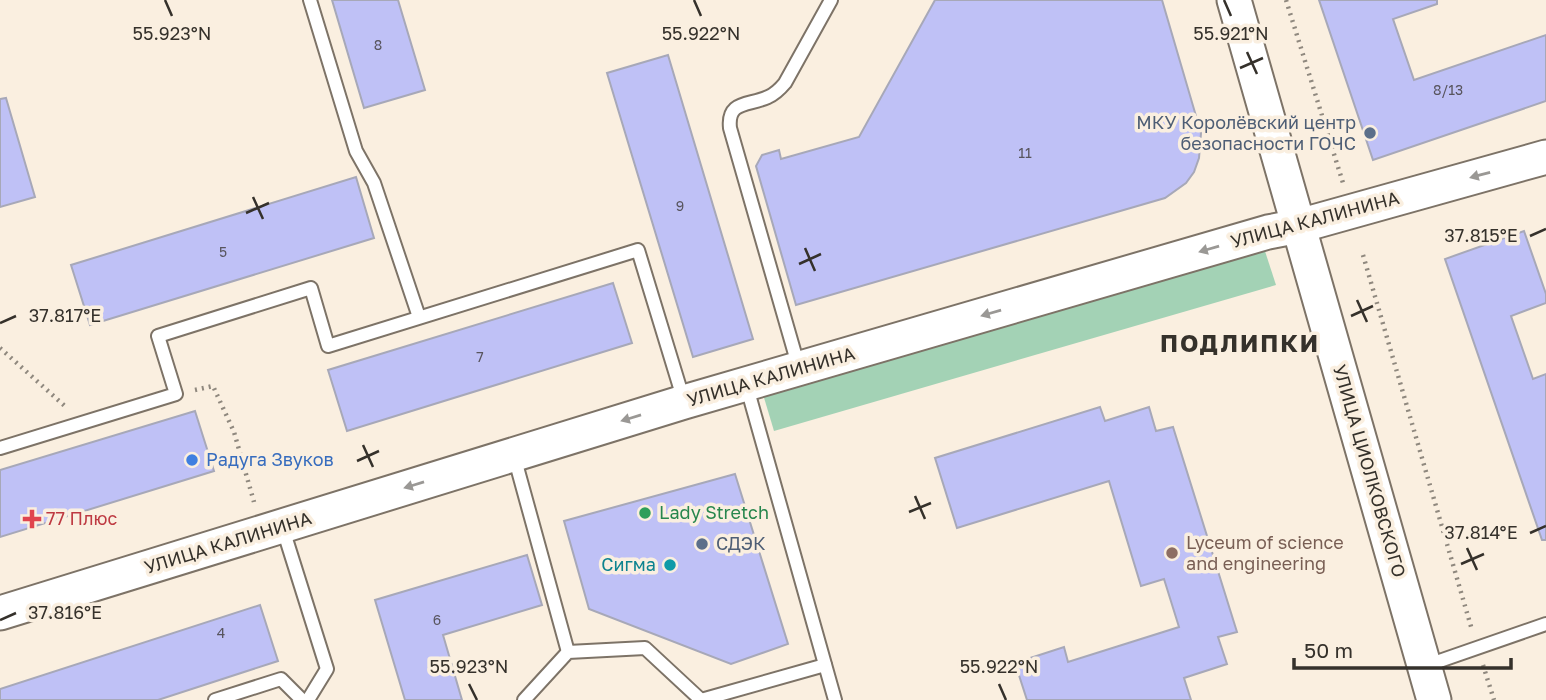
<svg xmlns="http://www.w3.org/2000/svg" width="1546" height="700" viewBox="0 0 1546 700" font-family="'Golos Text',sans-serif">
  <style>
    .green { fill: #a3d2b5 }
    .building { fill: #bfc1f6; stroke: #a7a8b8; stroke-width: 2 }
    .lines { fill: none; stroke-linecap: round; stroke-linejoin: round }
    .lane-casing { stroke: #7d7367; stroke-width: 16 }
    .secondary-casing { stroke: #7d7367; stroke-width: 37 }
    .path { stroke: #8f887e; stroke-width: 4.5; stroke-dasharray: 2 5; stroke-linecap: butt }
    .lane { stroke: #fff; stroke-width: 12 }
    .secondary { stroke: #fff; stroke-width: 33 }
    .oneway { fill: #9a9895 }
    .ticks { fill: none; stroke: #35312b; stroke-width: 2.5 }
    .service-dot { fill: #5c6f8a; stroke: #faefe0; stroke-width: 2.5 }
    .shop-dot { fill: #3f7fe0; stroke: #faefe0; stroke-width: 2.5 }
    .leisure-dot { fill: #2e9e5b; stroke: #faefe0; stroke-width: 2.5 }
    .health-dot { fill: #e0444e; stroke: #faefe0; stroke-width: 2.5 }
    .education-dot { fill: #8d6e63; stroke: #faefe0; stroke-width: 2.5 }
    .culture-dot { fill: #0f9aa8; stroke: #faefe0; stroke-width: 2.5 }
    .labels { text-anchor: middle; stroke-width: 7; stroke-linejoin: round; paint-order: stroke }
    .number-label { font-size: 14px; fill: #58555e }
    .service-label { font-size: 18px; fill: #4e5e75; stroke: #faefe0; text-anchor: end }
    .street-label { font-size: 18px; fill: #35312b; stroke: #faefe0 }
    .shop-label { font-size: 18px; fill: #366cbe; stroke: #faefe0; text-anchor: start }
    .leisure-label { font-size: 18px; fill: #27864d; stroke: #faefe0; text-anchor: start }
    .health-label { font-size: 18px; fill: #be3a42; stroke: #faefe0; text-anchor: start }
    .education-label { font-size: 18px; fill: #785e54; stroke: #faefe0; text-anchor: start }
    .culture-label { font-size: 18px; fill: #0d838f; stroke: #faefe0; text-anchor: end }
    .district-label { font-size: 24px; font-weight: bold; letter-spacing: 2px; fill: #35312b; stroke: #faefe0 }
    .ticks-label { font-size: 18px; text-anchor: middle; fill: #35312b; stroke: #faefe0; stroke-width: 7; stroke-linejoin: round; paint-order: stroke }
  </style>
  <rect width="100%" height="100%" fill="#faefe0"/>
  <polygon class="green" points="1263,245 1276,285 774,431 762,391"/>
  <g class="building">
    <polygon points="332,0 398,0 425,90 364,108"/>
    <polygon points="935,0 1162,0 1201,133 1199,158 1194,172 1186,183 1165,198 796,305 756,166 762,155 779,150 781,159 859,137"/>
    <polygon points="1319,0 1437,0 1437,4 1393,19 1414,80 1546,35 1546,101 1373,160"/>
    <polygon points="668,55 753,339 693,357 607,73"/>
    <polygon points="6,98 35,197 0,207 0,99"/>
    <polygon points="356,177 374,238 90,325 71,265"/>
    <polygon points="1524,231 1546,294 1546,303 1511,316 1533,379 1546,374 1546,540 1542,540 1445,259"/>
    <polygon points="613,283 632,343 347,431 328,370"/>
    <polygon points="1100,407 1105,421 1149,407 1156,431 1173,427 1237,632 1218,637 1227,664 1184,678 1191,700 1027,700 1015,663 1064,647 1068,662 1179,627 1164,579 1141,586 1109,481 957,528 935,458"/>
    <polygon points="195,411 214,471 0,537 0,470"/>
    <polygon points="735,474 788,644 731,664 589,609 564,521"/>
    <polygon points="527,555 542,605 443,635 462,700 405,700 375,600"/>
    <polygon points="260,605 278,661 158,700 0,700 0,689"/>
  </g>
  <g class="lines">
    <defs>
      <g id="lane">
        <polyline points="310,0 356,151 374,183 419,317"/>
        <path d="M 799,368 L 730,128 C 727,100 749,106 768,97 C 775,94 780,89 785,83 L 831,0"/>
        <polyline points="746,384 835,700"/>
        <polyline points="0,448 176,394 158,336 311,288 328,346 638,250 684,401"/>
        <polyline points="514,456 568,652"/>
        <polyline points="282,526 327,669 308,700"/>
        <polyline points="1425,666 1546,624"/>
        <polyline points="215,700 281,679 302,700"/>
        <polyline points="524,700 568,652 645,648 701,700"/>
        <polyline points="701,700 825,665"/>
      </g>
      <g id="secondary">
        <polyline points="1234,0 1434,700"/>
        <polyline points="0,613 684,402 1268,232 1299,226 1546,157"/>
      </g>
    </defs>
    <use href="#lane" class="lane-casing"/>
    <use href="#secondary" class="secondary-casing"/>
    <g class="path">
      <polyline points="1286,0 1343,183"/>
      <polyline points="1363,255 1472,630"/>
      <polyline points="0,348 67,408"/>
      <polyline points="195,390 213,386 234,432 254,502"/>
      <polyline points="1483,665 1494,700"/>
    </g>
    <use href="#lane" class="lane"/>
    <use href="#secondary" class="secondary"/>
  </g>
  <defs><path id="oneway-solid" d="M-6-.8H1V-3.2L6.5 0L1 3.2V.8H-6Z" transform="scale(1.75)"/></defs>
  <g class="oneway">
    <use href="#oneway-solid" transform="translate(1480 175) rotate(165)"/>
    <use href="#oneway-solid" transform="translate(1209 249) rotate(164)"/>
    <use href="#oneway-solid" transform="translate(991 313) rotate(164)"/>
    <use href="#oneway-solid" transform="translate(631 418) rotate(163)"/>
    <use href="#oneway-solid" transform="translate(414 485) rotate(163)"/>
  </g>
  <path class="ticks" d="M 165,0 L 172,16M 694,0 L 701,16M 1224,0 L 1231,16M 1247,52 L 1257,74M 1240,68 L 1263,58M 253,197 L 263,219M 246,213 L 269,203M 1530,236 L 1546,229M 805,248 L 815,271M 799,264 L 821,254M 1357,300 L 1367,322M 1351,316 L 1373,306M 0,323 L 16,316M 363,445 L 373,467M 357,461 L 379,451M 915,496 L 925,519M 909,512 L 931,503M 1530,533 L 1546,526M 1467,548 L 1477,570M 1461,564 L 1484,554M 0,620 L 16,613M 469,684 L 477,700M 999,684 L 1006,700"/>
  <g class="service-dot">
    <circle cx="1370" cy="133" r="7"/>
    <circle cx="702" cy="544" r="7"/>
  </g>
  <circle class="shop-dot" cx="192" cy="460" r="7"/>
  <circle class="leisure-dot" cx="645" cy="513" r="7"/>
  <path class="health-dot" d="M28.5 508.5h7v7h7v7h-7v7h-7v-7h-7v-7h7z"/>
  <circle class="education-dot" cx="1172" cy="553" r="7"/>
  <circle class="culture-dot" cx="670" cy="565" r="7"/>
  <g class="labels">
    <g class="number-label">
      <text x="378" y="50">8</text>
      <text x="1448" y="95">8/13</text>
      <text x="1025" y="158">11</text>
      <text x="680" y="211">9</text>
      <text x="223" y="257">5</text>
      <text x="480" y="362">7</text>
      <text x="437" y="625">6</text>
      <text x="221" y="638">4</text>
    </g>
    <g class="service-label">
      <text x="1356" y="129">МКУ Королёвский центр<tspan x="1356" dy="21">безопасности ГОЧС</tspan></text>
      <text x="716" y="550" text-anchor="start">СДЭК</text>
    </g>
    <g class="street-label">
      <text transform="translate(1315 220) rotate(-15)" y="6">УЛИЦА КАЛИНИНА</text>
      <text transform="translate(771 377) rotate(-16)" y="6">УЛИЦА КАЛИНИНА</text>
      <text transform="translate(1369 471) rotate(74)" y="6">УЛИЦА ЦИОЛКОВСКОГО</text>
      <text transform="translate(228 543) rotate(-17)" y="6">УЛИЦА КАЛИНИНА</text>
    </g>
    <g class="shop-label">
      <text x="206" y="466">Радуга Звуков</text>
    </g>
    <g class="leisure-label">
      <text x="659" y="519">Lady Stretch</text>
    </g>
    <g class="health-label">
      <text x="46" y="525">77 Плюс</text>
    </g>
    <g class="education-label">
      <text x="1186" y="549">Lyceum of science<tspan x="1186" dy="21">and engineering</tspan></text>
    </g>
    <g class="culture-label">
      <text x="656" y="571">Сигма</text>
    </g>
    <g class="district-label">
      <text x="1240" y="352">ПОДЛИПКИ</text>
    </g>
  </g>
  <g class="ticks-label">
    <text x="172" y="40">55.923°N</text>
    <text x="701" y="40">55.922°N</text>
    <text x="1231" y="40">55.921°N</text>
    <text x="1481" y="242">37.815°E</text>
    <text x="65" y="322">37.817°E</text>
    <text x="1481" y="539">37.814°E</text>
    <text x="65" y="619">37.816°E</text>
    <text x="469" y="673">55.923°N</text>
    <text x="999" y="673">55.922°N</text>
  </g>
  <path d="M1294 658v10h217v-10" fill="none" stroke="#35312b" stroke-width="3.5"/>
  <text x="1304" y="658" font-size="21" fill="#35312b" stroke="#faefe0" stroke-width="5" paint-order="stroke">50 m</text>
</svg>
